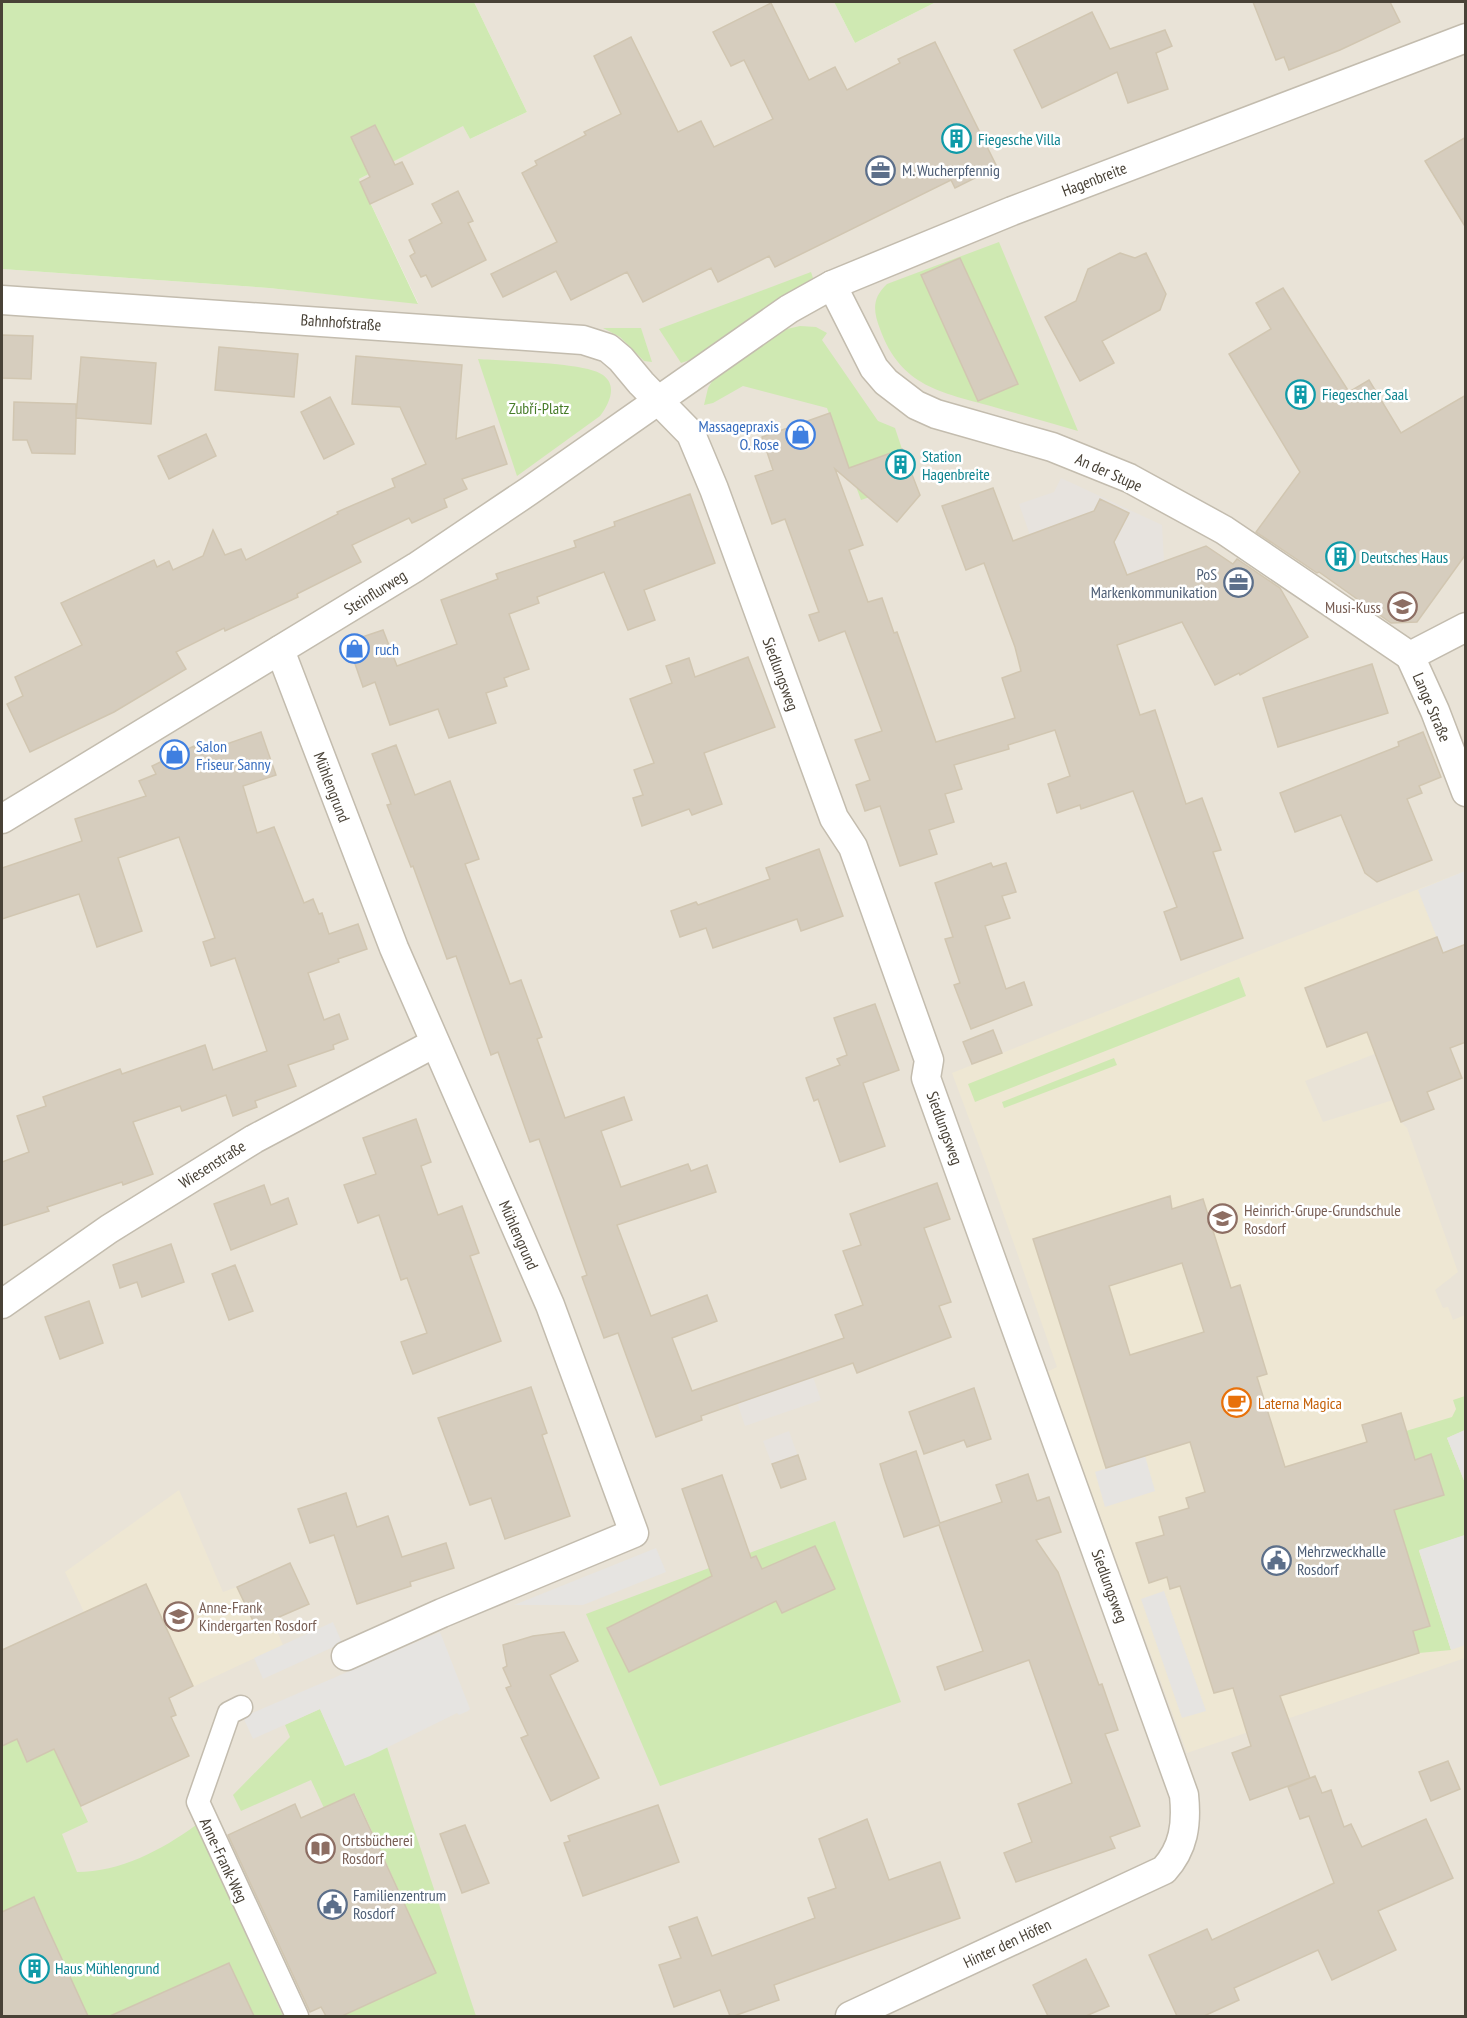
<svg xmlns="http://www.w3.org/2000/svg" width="1467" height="2018" viewBox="0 0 1467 2018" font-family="'PT Sans Narrow',sans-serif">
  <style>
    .residential { fill: #e9e3d7 }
    .industrial { fill: #e7e3de }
    .education { fill: #eee7d3 }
    .green { fill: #cfe9b2 }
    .parking { fill: #e6e4e1 }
    .building { fill: #d6cdbe; stroke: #d1c6b1; stroke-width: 1.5; fill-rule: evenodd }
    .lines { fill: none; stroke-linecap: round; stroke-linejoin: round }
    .pedestrian-casing { stroke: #c3bcae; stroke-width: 25 }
    .minor-casing { stroke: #c3bcae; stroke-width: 31 }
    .pedestrian { stroke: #fff; stroke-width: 22 }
    .minor { stroke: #fff; stroke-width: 28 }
    .labels { text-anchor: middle; stroke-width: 5; stroke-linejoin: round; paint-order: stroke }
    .culture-label { font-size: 16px; fill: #0d838f; stroke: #fff; text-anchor: start }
    .service-label { font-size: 16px; fill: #4e5e75; stroke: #fff; text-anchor: start }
    .street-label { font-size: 16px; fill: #494237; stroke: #fff }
    .park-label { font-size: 16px; fill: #477c29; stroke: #fff }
    .shop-label { font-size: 16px; fill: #366cbe; stroke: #fff; text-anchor: start }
    .education-label { font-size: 16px; fill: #785e54; stroke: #fff; text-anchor: start }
    .food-label { font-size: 16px; fill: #c56008; stroke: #fff; text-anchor: start }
  </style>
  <rect width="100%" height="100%" fill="#f5f1e9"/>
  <polygon class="residential" points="474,2 834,2 855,43 936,2 1465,2 1465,2016 2,2016 2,269 269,288 418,303 359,179 463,125 470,139 527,112"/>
  <g class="industrial">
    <polygon points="1061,478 1162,525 1164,561 1071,595 1080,620 1014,644 989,577 1043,530 1030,535 1019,504 1054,492"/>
    <polygon points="804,1351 821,1400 745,1426 729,1378"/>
    <polygon points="789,1431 806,1479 781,1488 763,1441"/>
  </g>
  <g class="education">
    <polygon points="1465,871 1465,1019 1305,1081 1323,1122 1393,1100 1401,1122 1407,1128 1458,1272 1435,1290 1443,1308 1448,1307 1453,1320 1465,1315 1465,1430 1447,1438 1465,1483 1465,1658 1187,1753 1047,1372 1057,1367 987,1167 952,1073 1256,952"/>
    <polygon points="179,1490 223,1592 237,1587 256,1627 272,1620 283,1645 169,1698 176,1715 134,1735 101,1605 84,1612 65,1572"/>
  </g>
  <g class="green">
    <polygon points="2,2 474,2 527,112 470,139 463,126 359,179 418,304 269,288 2,269"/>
    <polygon points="834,2 936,2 855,43"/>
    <path d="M 999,242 L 1078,431 C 1050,423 1022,415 994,407 C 941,392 901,387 880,329 C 873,311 872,298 887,284 Z"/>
    <polygon points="811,272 813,278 690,360 681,363 659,329"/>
    <polygon points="800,326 816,327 827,333 822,340 878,421 895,428 913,482 861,500 827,408 743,386 713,403 704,405 708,388 714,378 787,329"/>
    <polygon points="603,328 641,328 652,362 644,361 620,337"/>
    <path d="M 478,359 C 502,361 587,362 603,375 C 618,386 609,404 600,416 L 517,476 Z"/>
    <polygon points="1239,977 1246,996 975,1102 968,1084"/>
    <polygon points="1114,1058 1117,1065 1004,1108 1002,1102"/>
    <polygon points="1465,1396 1465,1430 1447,1438 1465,1483 1465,1535 1419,1551 1451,1650 1419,1653 1413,1631 1430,1625 1394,1510 1443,1495 1431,1454 1415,1460 1406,1431 1452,1417 1456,1409 1453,1400"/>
    <polygon points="835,1521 901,1702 660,1786 586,1614"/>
    <polygon points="320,1709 345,1765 387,1747 476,2016 342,2016 436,1973 355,1794 324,1808 311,1780 241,1811 233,1795 290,1737 285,1725"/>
    <path d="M 17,1739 L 27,1761 L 54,1749 L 88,1822 L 62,1834 L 77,1872 C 120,1872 162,1850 196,1825 L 283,2016 L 254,2016 L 229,1963 L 110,2016 L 88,2016 L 34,1897 L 2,1912 L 2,1745 Z"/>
  </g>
  <g class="parking">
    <polygon points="1465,871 1465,944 1443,953 1418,890"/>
    <polygon points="1465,1430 1465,1483 1447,1438"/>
    <polygon points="1145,1456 1155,1491 1105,1507 1095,1472"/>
    <polygon points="1465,1535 1465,1645 1451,1650 1419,1550"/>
    <polygon points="656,1548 666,1572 583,1605 514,1605"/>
    <polygon points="1164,1591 1206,1711 1182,1718 1141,1599"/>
    <polygon points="333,1622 342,1643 263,1679 254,1658"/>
    <polygon points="440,1632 470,1709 468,1711 459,1715 457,1713 370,1756 345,1766 320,1709 253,1739 243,1717"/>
  </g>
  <g class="building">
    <polygon points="1253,2 1390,2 1400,22 1340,50 1289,70 1284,57 1276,60"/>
    <polygon points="771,3 809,80 835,67 847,90 900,63 898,59 935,42 997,167 955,188 951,180 775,267 769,256 718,282 711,268 643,302 627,272 571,300 556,271 503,297 491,274 557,242 522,173 537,165 535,161 586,135 584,132 621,114 594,56 631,37 678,132 701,121 714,147 773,119 744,60 731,66 713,32"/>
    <polygon points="1092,12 1110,49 1165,30 1172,46 1156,53 1168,89 1128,103 1117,72 1042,108 1014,50"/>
    <polygon points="375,125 395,165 402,162 413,184 370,204 360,182 370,177 351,137"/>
    <polygon points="1466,137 1466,228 1425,161"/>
    <polygon points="458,191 473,221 468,223 486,260 432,287 426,275 421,277 410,256 415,253 409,240 442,223 432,204"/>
    <polygon points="1120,253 1135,258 1146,253 1166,294 1160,310 1102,341 1114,363 1080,381 1045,317 1076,301 1088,269"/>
    <polygon points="960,258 1018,384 978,401 921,275"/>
    <polygon points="1283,288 1349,392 1369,380 1401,433 1466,395 1466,554 1417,622 1391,623 1319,572 1317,573 1256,532 1300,472 1229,354 1271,329 1256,303"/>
    <polygon points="2,335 33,336 31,379 2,378"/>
    <polygon points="219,347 298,354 294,397 215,390"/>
    <polygon points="356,356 462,365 456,439 494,426 507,464 462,479 467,489 444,499 447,507 412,523 409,518 352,545 361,562 297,594 298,597 225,631 224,628 176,652 186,669 114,712 30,752 7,704 23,696 15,677 82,645 61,603 154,560 157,567 169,561 173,570 203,556 213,530 225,555 241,549 246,560 338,514 337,512 395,487 392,479 426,464 400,407 352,404"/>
    <polygon points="81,357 156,363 151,424 76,418 75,454 32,453 27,440 13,440 14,402 76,404 76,418"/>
    <polygon points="330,397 354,444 324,459 301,412"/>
    <polygon points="830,413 849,468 902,449 920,495 897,522 835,469 863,545 849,550 868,602 882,598 894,633 897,632 936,742 1015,718 1002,678 1021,671 1015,647 984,563 966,570 942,506 993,488 1013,541 1094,511 1100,499 1129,513 1114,542 1127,575 1206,546 1233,564 1237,559 1280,588 1308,637 1240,675 1239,673 1215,685 1182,622 1117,645 1140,715 1155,710 1186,804 1202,798 1221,850 1213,852 1243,938 1181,960 1164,912 1177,907 1133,791 1081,809 1080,805 1057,813 1048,784 1070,776 1055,730 1008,745 1009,749 954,765 962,789 945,794 954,822 929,830 937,854 900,866 880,806 865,811 856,785 870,780 855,740 882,731 845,631 819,641 809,615 819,612 785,519 772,524 755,476 773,470 762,437"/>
    <polygon points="206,434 216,456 169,479 158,456"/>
    <polygon points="690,494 715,563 644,590 655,620 628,630 604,572 537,597 539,603 509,614 529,669 504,678 507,686 486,693 496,723 449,738 438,709 390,725 375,682 363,687 352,655 359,638 383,630 397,666 457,644 441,600 498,579 496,574 576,547 574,541 615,526 614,522"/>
    <polygon points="748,657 775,727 704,753 722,804 692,815 689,809 642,826 633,798 643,795 634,770 654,763 630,699 672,683 666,666 689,658 695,677"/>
    <polygon points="1372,664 1388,713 1278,747 1263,698"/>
    <polygon points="261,732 276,775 243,786 257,833 274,827 304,903 313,899 319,914 322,913 329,934 358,924 367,949 338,959 339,962 308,973 324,1020 339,1014 348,1039 333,1045 334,1049 288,1065 296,1086 255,1101 257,1107 233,1116 226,1095 182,1111 180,1106 133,1122 153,1174 123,1185 122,1182 47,1207 49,1211 2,1226 2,1162 29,1152 17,1116 46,1106 43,1097 120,1069 122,1074 205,1045 213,1070 267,1051 235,958 211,966 203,942 215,938 179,837 118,858 142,931 97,947 79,894 2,919 2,868 82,841 75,819 146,796 139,781 156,774 152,766 194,746 198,754"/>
    <polygon points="1423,732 1441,777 1419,786 1422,793 1407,799 1432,860 1377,882 1365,873 1341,815 1295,832 1280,793 1399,746 1398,742"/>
    <polygon points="396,745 415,795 450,781 479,859 465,864 510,984 521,980 542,1037 537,1039 565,1118 624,1097 632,1120 601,1131 621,1187 688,1164 691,1171 707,1165 716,1192 617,1225 651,1316 707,1295 717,1321 672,1338 692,1391 844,1338 835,1315 863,1305 843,1251 861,1245 850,1214 937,1183 950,1219 924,1228 951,1302 939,1306 951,1337 857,1373 853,1363 701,1416 702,1420 656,1437 618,1333 604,1338 582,1277 587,1275 539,1139 530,1142 498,1052 491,1055 456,956 447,959 413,866 411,867 387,805 391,804 372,754"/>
    <polygon points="819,849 843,916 801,931 797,919 713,948 706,928 680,937 671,911 696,902 698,905 770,879 766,868"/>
    <polygon points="991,863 993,867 1006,863 1016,892 1002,896 1010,918 985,926 1006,989 1024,982 1032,1005 971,1029 954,985 960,983 945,939 953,937 935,883"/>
    <polygon points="1437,937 1443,953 1466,944 1466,1042 1450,1048 1462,1078 1427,1092 1434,1109 1401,1122 1367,1032 1327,1047 1305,988"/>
    <polygon points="875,1004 899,1070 863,1083 885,1146 840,1162 818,1099 814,1101 806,1078 840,1065 837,1059 847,1055 834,1018"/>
    <polygon points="993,1030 1002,1053 972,1064 963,1042"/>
    <polygon points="416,1119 431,1162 421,1166 438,1215 462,1206 479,1253 470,1256 501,1341 413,1374 401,1342 427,1333 407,1278 401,1280 379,1215 358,1223 344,1185 376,1174 363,1138"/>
    <polygon points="264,1185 271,1205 288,1198 297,1224 231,1250 214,1204"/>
    <path d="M 1170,1196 L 1172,1209 L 1203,1199 L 1231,1288 L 1240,1285 L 1267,1374 L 1257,1377 L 1285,1467 L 1367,1442 L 1362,1425 L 1401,1413 L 1415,1460 L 1431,1454 L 1444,1495 L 1394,1510 L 1430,1626 L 1413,1631 L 1419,1653 L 1280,1696 L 1310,1778 L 1250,1800 L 1232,1753 L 1251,1746 L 1233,1688 L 1214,1693 L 1180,1586 L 1170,1589 L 1167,1577 L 1149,1583 L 1136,1543 L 1164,1535 L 1159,1517 L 1189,1508 L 1186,1498 L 1205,1492 L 1190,1442 L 1106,1468 L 1033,1239 ZM 1182,1263 L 1204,1332 L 1130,1355 L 1109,1286 Z"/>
    <polygon points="171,1244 184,1282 142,1297 137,1282 120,1288 113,1265"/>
    <polygon points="235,1265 253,1311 229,1320 212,1274"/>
    <polygon points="89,1301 103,1343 60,1359 45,1317"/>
    <polygon points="531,1387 547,1433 542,1435 570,1516 505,1539 491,1498 470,1505 438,1418"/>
    <polygon points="974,1388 991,1439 967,1447 964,1440 924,1454 909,1412"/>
    <polygon points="916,1451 940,1523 1002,1502 996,1485 1028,1474 1037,1501 1049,1497 1061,1532 1036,1540 1058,1572 1099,1685 1102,1684 1118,1730 1105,1734 1140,1826 1110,1837 1115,1848 1016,1882 1004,1853 1032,1842 1018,1804 1072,1783 1029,1660 945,1690 937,1667 983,1651 939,1525 904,1537 884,1478 880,1464"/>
    <polygon points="798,1455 806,1479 781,1488 772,1464"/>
    <polygon points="722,1475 751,1558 756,1556 762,1569 815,1546 835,1589 782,1613 776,1601 629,1672 607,1628 712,1576 682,1489"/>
    <polygon points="346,1493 357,1527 388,1516 402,1557 446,1543 454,1568 410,1582 411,1586 357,1604 334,1535 310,1543 298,1509"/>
    <polygon points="290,1563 309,1604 256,1627 237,1587"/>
    <polygon points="146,1584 193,1686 169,1698 176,1715 171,1717 189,1756 81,1806 54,1749 27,1762 17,1739 2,1746 2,1650"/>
    <polygon points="564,1632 578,1661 550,1675 599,1778 551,1801 521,1738 528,1735 506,1688 511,1686 503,1668 507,1666 503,1645 533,1636"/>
    <polygon points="1448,1761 1460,1789 1431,1801 1419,1772"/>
    <polygon points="1315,1776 1322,1793 1331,1790 1344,1827 1351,1824 1362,1847 1426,1819 1453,1878 1378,1911 1396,1950 1332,1980 1318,1950 1234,1988 1239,2000 1204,2016 1177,2016 1149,1955 1207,1929 1212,1940 1334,1883 1309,1816 1300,1819 1288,1787"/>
    <polygon points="354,1794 436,1973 342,2016 326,2016 321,2007 310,2012 228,1835 295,1804 301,1818"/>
    <polygon points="658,1805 679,1862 583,1896 564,1843 570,1841 568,1836"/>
    <polygon points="867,1819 889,1880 940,1862 960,1918 774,1985 779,2000 734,2016 730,2016 720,1990 674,2007 659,1965 681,1958 669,1927 697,1917 712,1956 815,1918 808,1898 836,1888 819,1839"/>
    <polygon points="465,1825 489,1883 462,1893 440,1834"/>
    <polygon points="34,1897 44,1920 88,2016 2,2016 2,1912"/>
    <polygon points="1086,1959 1109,2006 1086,2016 1048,2016 1033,1985"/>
    <polygon points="229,1963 254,2016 110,2016"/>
  </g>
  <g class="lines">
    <defs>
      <polyline id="pedestrian" points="241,1707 229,1713 198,1802 297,2016"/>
      <g id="minor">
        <polyline points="832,285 874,368 886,382 916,405 936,414 1052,447 1129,478 1224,530 1410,656"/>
        <path d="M 2,300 L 583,340 L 608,348 L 621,359 L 641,383 L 691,434 L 714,489 L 834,818 L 853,847 L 929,1060 L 926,1078 L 1184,1795 C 1187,1824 1184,1848 1164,1870 L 850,2016"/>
        <polyline points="280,650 394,948 550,1305 634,1533 442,1613 346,1656"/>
        <polyline points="1410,656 1435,711 1466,792"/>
        <polyline points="1410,656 1466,627"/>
        <polyline points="2,819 416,567 529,491 789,309 832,285 1012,211 1466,38"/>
        <polyline points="2,1304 109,1229 254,1139 435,1043"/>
      </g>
    </defs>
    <use href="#pedestrian" class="pedestrian-casing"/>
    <use href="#minor" class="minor-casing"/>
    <use href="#pedestrian" class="pedestrian"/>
    <use href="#minor" class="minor"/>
  </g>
  <defs>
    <symbol id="building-ring" viewBox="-11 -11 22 22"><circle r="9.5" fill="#fff" stroke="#0f9aa8" stroke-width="1.5"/><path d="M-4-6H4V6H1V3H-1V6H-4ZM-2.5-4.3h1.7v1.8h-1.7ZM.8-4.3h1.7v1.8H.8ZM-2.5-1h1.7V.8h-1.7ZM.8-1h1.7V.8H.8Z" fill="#0f9aa8"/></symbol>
    <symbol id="office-ring" viewBox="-11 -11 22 22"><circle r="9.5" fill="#fff" stroke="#5c6f8a" stroke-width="1.5"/><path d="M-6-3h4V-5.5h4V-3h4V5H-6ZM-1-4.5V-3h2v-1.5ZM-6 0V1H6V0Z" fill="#5c6f8a"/></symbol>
    <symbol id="shop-ring" viewBox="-11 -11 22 22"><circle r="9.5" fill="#fff" stroke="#3f7fe0" stroke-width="1.5"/><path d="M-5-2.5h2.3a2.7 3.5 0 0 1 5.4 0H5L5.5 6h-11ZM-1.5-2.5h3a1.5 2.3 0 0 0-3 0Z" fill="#3f7fe0"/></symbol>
    <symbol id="university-ring" viewBox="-11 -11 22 22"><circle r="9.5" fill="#fff" stroke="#8d6e63" stroke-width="1.5"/><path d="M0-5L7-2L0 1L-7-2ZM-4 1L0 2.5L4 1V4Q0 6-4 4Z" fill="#8d6e63"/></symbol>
    <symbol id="school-ring" viewBox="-11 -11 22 22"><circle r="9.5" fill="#fff" stroke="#8d6e63" stroke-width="1.5"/><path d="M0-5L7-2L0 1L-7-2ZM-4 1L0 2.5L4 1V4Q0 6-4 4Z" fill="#8d6e63"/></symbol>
    <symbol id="cafe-ring" viewBox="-11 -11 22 22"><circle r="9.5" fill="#fff" stroke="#e8710a" stroke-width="1.5"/><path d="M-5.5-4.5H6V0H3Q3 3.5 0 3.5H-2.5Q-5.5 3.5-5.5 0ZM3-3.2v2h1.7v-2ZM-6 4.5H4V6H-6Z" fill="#e8710a"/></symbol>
    <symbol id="civic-ring" viewBox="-11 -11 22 22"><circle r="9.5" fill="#fff" stroke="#5c6f8a" stroke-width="1.5"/><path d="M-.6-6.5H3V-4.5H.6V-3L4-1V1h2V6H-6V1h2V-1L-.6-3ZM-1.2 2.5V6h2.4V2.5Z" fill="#5c6f8a"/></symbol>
    <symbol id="library-ring" viewBox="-11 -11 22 22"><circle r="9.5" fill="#fff" stroke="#8d6e63" stroke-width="1.5"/><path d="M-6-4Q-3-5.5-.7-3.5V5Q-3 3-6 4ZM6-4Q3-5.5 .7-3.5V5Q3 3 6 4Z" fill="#8d6e63"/></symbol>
  </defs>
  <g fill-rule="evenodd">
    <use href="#building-ring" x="940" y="122" width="33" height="33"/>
    <use href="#office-ring" x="864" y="154" width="33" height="33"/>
    <use href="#building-ring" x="1284" y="378" width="33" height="33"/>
    <use href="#shop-ring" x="784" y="418" width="33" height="33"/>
    <use href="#building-ring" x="884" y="448" width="33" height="33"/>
    <use href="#building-ring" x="1324" y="540" width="33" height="33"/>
    <use href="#office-ring" x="1222" y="566" width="33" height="33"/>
    <use href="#university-ring" x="1386" y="590" width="33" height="33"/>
    <use href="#shop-ring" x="338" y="632" width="33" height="33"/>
    <use href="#shop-ring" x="158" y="738" width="33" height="33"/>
    <use href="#school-ring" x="1206" y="1202" width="33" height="33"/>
    <use href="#cafe-ring" x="1220" y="1386" width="33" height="33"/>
    <use href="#civic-ring" x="1260" y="1544" width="33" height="33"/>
    <use href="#school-ring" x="162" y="1600" width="33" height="33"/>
    <use href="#library-ring" x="304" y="1832" width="33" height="33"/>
    <use href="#civic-ring" x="316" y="1888" width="33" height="33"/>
    <use href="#building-ring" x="18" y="1952" width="33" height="33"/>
  </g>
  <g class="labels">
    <g class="culture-label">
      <text x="978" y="145">Fiegesche Villa</text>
      <text x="1322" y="400">Fiegescher Saal</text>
      <text x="922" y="462">Station<tspan x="922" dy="18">Hagenbreite</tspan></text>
      <text x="1361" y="563">Deutsches Haus</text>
      <text x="55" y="1974">Haus Mühlengrund</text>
    </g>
    <g class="service-label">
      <text x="902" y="176">M. Wucherpfennig</text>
      <text x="1217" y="580" text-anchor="end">PoS<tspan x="1217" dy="18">Markenkommunikation</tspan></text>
      <text x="1297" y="1557">Mehrzweckhalle<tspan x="1297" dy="18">Rosdorf</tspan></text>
      <text x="353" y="1901">Familienzentrum<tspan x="353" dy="18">Rosdorf</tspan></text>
    </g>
    <g class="street-label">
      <text transform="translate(1094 179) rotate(-21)" y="6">Hagenbreite</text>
      <text transform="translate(341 322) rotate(4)" y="6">Bahnhofstraße</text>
      <text transform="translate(1109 472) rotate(24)" y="6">An der Stupe</text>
      <text transform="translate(375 592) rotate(-32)" y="6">Steinflurweg</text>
      <text transform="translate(781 674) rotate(70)" y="6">Siedlungsweg</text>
      <text transform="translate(1432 707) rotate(67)" y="6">Lange Straße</text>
      <text transform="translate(332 787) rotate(69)" y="6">Mühlengrund</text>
      <text transform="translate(945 1128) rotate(70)" y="6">Siedlungsweg</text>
      <text transform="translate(212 1164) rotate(-32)" y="6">Wiesenstraße</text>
      <text transform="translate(519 1235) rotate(66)" y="6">Mühlengrund</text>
      <text transform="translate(1110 1586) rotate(70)" y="6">Siedlungsweg</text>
      <text transform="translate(224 1860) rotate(65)" y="6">Anne-Frank-Weg</text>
      <text transform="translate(1007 1943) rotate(-25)" y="6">Hinter den Höfen</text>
    </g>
    <g class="park-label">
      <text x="539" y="414">Zubří-Platz</text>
    </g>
    <g class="shop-label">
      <text x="779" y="432" text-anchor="end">Massagepraxis<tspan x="779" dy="18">O. Rose</tspan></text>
      <text x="375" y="655">ruch</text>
      <text x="196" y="752">Salon<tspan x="196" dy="18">Friseur Sanny</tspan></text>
    </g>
    <g class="education-label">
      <text x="1381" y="613" text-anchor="end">Musi-Kuss</text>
      <text x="1244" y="1216">Heinrich-Grupe-Grundschule<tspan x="1244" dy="18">Rosdorf</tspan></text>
      <text x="199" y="1613">Anne-Frank<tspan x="199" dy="18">Kindergarten Rosdorf</tspan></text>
      <text x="342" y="1846">Ortsbücherei<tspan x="342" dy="18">Rosdorf</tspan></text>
    </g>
    <g class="food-label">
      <text x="1258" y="1409">Laterna Magica</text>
    </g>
  </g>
  <rect width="1467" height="2018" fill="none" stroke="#494237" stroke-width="6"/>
</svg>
